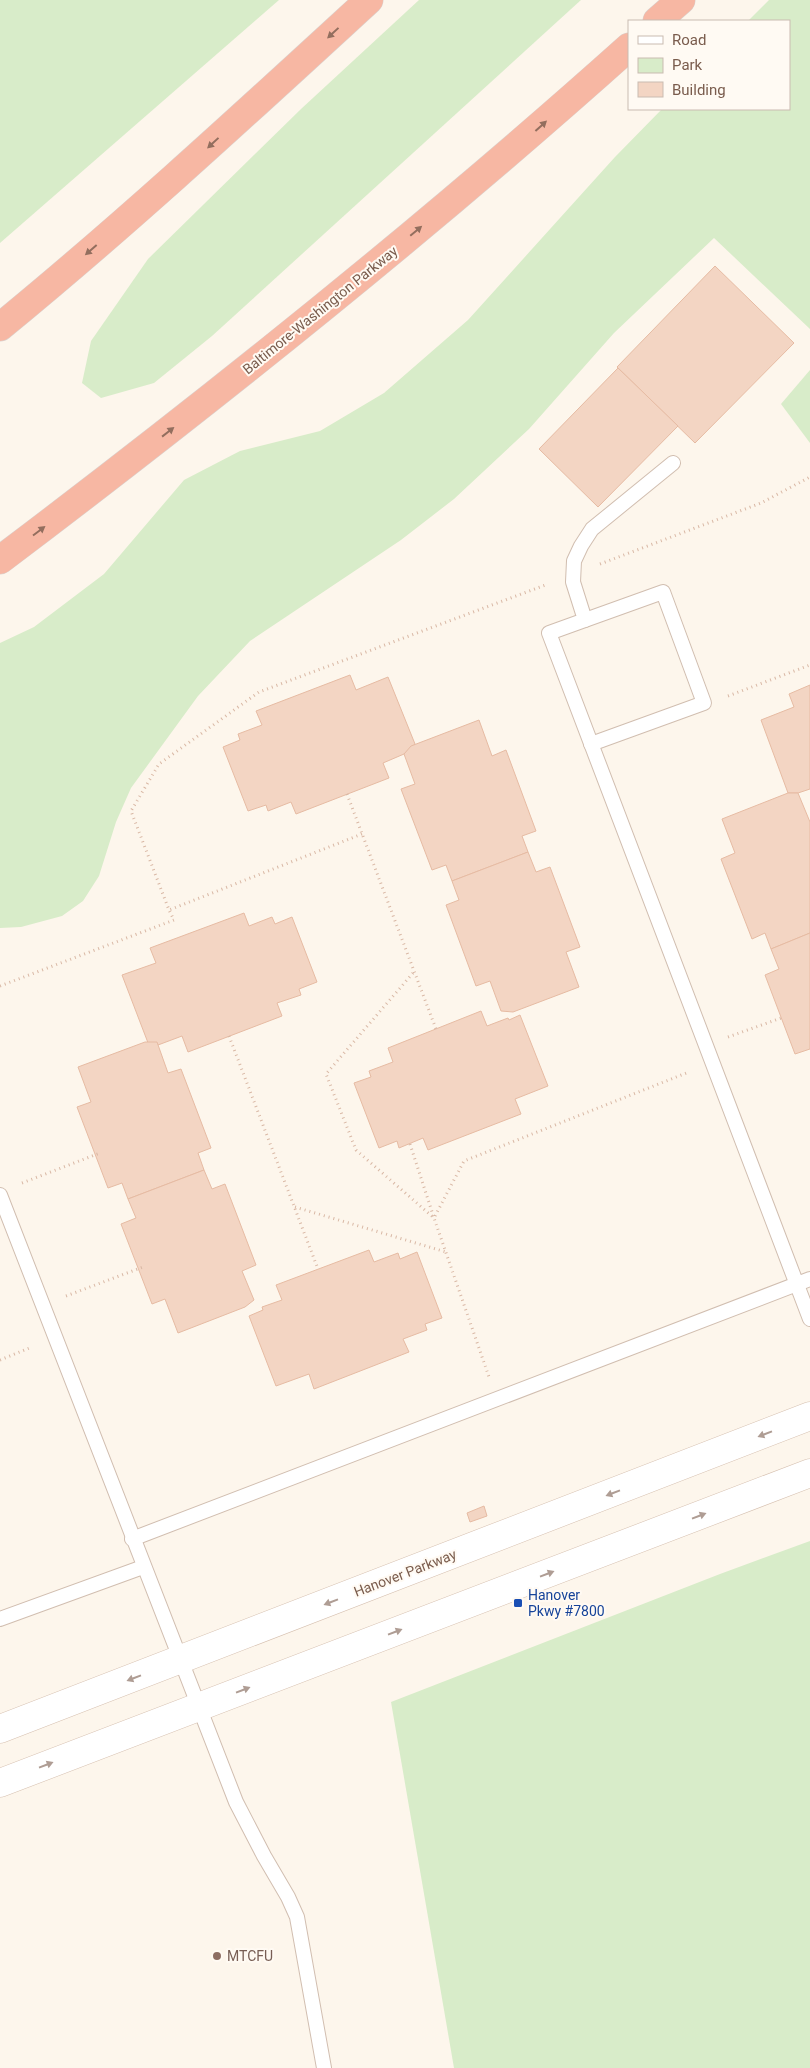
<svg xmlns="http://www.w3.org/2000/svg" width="810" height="2068" viewBox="0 0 810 2068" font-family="Roboto,sans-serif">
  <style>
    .green { fill: #d8ecc9 }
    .building { fill: #f3d5c3; stroke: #e6bba3 }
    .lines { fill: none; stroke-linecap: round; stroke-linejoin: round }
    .lane-casing { stroke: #d1beb0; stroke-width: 16 }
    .secondary-casing { stroke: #d6c0b0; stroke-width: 29 }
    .highway-casing { stroke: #dad1cd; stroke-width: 29 }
    .path { stroke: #d9b8a5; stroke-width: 3; stroke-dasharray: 1 4; stroke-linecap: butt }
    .lane { stroke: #fff; stroke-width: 14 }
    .secondary { stroke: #fff; stroke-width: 28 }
    .highway { stroke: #f7b7a3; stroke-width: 28 }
    .oneway { fill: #936e5e }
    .oneway2 { fill: #af9d94 }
    .transit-dot { fill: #1a4fb4; stroke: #fffaf3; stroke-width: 2 }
    .education-dot { fill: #8d6e63; stroke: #fffaf3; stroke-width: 2 }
    .labels { text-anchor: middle; stroke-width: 4; stroke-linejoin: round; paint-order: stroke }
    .street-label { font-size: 14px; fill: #7a5c4d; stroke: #fffaf3 }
    .transit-label { font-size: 14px; fill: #164399; stroke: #fffaf3; text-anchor: start }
    .education-label { font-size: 14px; fill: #785e54; stroke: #fffaf3; text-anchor: start }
  </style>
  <rect width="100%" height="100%" fill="#fdf6ec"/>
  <g class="green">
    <polygon points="0,0 279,0 0,243"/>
    <polygon points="419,0 581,0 212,336 154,383 101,398 82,383 91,341 148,259 301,109"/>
    <polygon points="769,0 810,0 810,329 714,238 614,333 529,429 454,499 401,540 250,641 198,696 131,788 116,822 99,876 83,901 62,916 21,927 0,928 0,643 34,627 104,574 184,480 240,451 320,431 384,393 468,320 615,157 662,109 789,109 789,21 748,21"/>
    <polygon points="810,370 810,443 781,404"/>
    <polygon points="810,1541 810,2068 454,2068 391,1702 720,1574"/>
  </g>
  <g class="building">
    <polygon points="715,266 794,343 695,443 617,367"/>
    <polygon points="618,368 678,426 598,507 539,449"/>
    <polygon points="350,675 356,690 388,677 415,744 404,754 383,763 389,778 296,814 291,802 268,811 266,805 248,811 223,747 240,740 238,734 262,725 256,711"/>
    <polygon points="810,685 810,789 798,793 788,793 761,720 794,707 789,694"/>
    <polygon points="479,720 492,756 506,750 536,831 522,836 528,852 452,881 446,865 432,870 401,789 415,784 404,754 411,746"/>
    <polygon points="788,793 798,793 810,822 810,933 771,949 765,933 752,939 721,859 735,853 722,819"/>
    <polygon points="528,852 536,872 550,867 580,947 566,952 579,987 513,1012 501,1011 490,981 476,986 446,905 459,900 452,881"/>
    <polygon points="244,913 249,926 272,917 275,924 292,917 317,982 299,989 301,995 277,1003 282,1016 188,1052 182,1036 150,1048 122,975 156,963 150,948"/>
    <polygon points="810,933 810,1049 795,1054 765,975 779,969 771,949"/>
    <polygon points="481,1011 487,1026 508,1018 509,1020 520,1015 548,1086 515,1099 521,1114 428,1150 423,1138 399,1148 397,1141 379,1148 354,1083 371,1077 369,1071 393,1062 388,1048"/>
    <polygon points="145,1042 157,1042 168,1073 181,1069 211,1148 198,1153 204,1170 128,1199 122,1183 108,1188 77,1107 91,1102 78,1067"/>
    <polygon points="204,1170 212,1189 225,1184 256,1265 242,1271 254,1300 245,1307 178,1333 165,1299 152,1304 121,1224 136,1218 128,1199"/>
    <polygon points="369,1250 374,1262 398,1253 400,1259 417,1252 442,1318 425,1324 427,1330 403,1339 409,1352 314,1389 309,1374 276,1386 249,1316 263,1310 262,1307 282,1300 276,1285"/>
    <polygon points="484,1506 487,1516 470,1522 467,1513"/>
  </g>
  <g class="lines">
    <defs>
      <g id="lane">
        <polyline points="673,463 592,529 581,546 574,561 573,582 585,620 549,633 810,1319"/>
        <polyline points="585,620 663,592 704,703 591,744"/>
        <polyline points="0,1195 236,1802 264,1856 288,1897 297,1917 324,2068"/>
        <polyline points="132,1539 810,1279"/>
        <polyline points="0,1619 143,1567"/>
      </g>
      <g id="secondary">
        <polyline points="0,1729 810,1416"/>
        <polyline points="0,1783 810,1473"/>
      </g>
      <g id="highway">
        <polyline points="657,21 681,0"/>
        <path d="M 0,327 C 127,223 248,111 369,0"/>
        <path d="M 0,560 C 216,397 427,228 629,47"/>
      </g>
    </defs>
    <use href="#lane" class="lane-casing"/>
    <use href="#secondary" class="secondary-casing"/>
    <use href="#highway" class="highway-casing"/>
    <g class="path">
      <polyline points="600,564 761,503 810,477"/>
      <polyline points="728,696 810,665"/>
      <polyline points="347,794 436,1029"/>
      <polyline points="362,834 169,910 131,811 159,764 259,692 548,584"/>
      <polyline points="413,973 326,1074 356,1150 434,1218 489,1377"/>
      <polyline points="0,986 174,920 169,910"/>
      <polyline points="229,1036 318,1269"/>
      <polyline points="728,1037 784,1017"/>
      <polyline points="410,1144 434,1218 464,1161 689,1072"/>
      <polyline points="22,1183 100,1153"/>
      <polyline points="295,1207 446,1252"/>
      <polyline points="66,1296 143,1267"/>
      <polyline points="0,1360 32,1347"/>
    </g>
    <use href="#lane" class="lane"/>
    <use href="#secondary" class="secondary"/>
    <use href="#highway" class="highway"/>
  </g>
  <defs><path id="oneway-solid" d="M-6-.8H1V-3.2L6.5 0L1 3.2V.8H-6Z" transform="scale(1.25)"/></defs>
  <g class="oneway">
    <use href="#oneway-solid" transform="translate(333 33) rotate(137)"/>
    <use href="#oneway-solid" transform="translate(541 126) rotate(-42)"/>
    <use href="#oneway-solid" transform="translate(213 143) rotate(137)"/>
    <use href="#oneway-solid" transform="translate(416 231) rotate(-40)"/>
    <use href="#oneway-solid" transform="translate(91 250) rotate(139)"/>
    <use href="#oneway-solid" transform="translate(168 432) rotate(-38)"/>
    <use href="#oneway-solid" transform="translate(39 531) rotate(-37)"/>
  </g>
  <g class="oneway2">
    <use href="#oneway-solid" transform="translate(765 1434) rotate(159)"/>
    <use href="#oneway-solid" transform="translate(613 1493) rotate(159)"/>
    <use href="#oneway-solid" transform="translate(699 1516) rotate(-21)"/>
    <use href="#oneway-solid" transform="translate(547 1574) rotate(-21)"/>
    <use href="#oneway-solid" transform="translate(331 1602) rotate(159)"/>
    <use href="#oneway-solid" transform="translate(395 1632) rotate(-21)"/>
    <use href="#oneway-solid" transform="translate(134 1678) rotate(159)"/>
    <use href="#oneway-solid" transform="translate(243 1690) rotate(-21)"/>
    <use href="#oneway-solid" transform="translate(46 1765) rotate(-21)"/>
  </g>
  <rect class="transit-dot" x="513" y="1598" width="10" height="10" rx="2.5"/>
  <circle class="education-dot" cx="217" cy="1956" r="5"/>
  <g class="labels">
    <g class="street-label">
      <text transform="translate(320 310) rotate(-39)" y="5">Baltimore-Washington Parkway</text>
      <text transform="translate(405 1573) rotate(-21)" y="5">Hanover Parkway</text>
    </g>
    <g class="transit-label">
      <text x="528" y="1600">Hanover<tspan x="528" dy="16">Pkwy #7800</tspan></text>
    </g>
    <g class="education-label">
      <text x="227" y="1961">MTCFU</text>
    </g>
  </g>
  <rect x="628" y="20" width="162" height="90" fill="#fffaf3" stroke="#cabbb1"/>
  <rect x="638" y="36" width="25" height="8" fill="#ffffff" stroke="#cabbb1"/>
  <text x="672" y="45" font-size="15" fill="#7a5c4d">Road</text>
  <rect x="638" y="58" width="25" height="15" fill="#d8ecc9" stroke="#cabbb1"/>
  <text x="672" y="70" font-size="15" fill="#7a5c4d">Park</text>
  <rect x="638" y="82" width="25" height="15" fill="#f3d5c3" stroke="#cabbb1"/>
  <text x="672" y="95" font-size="15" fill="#7a5c4d">Building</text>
</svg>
